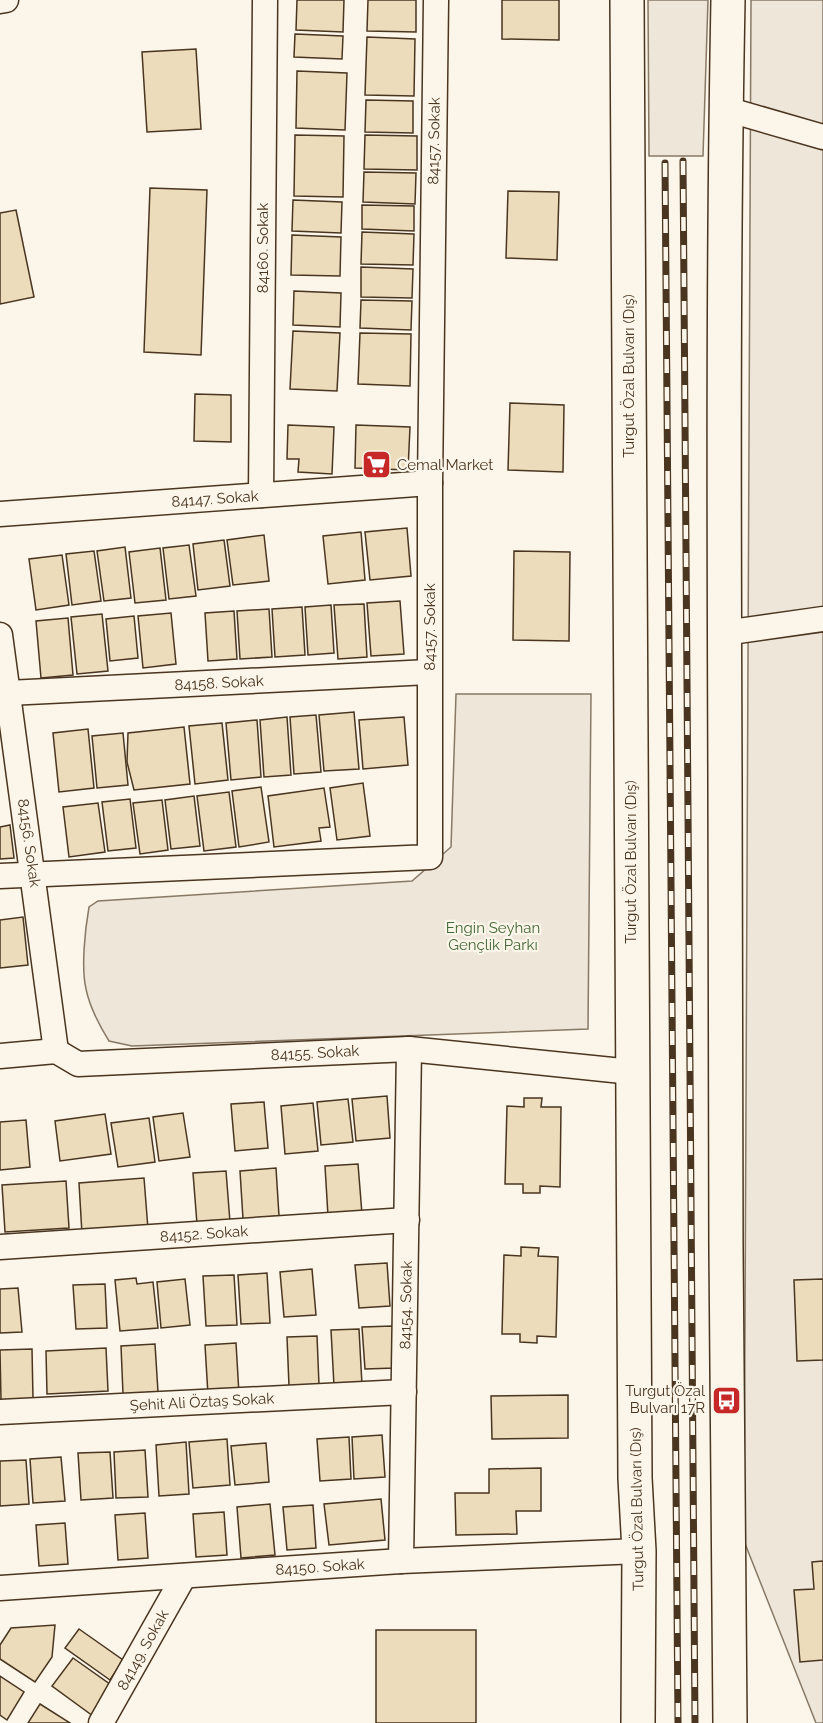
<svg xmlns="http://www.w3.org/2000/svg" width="823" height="1723" viewBox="0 0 823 1723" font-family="Raleway,sans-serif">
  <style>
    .green { fill: #ede6d9; stroke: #887966; stroke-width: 1.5 }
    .building { fill: #ecdcbc; stroke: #4a3520; stroke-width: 1.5 }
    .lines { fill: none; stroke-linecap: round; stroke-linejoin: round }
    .street-casing { stroke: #4a3520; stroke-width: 27 }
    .primary-casing { stroke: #4a3520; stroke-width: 36 }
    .street { stroke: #fbf6e9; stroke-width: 24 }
    .primary { stroke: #fbf6e9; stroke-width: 33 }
    .rail-casing { stroke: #4a3520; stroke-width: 7 }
    .rail { stroke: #fbf6e9; stroke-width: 4.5; stroke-dasharray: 14; stroke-linecap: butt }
    .labels { text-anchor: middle; stroke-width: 4.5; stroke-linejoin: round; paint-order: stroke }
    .street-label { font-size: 15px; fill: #4a3520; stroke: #fbf6e9 }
    .poi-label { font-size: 15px; fill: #4a3520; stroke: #fbf6e9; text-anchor: start }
    .park-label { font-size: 15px; fill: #436837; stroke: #fbf6e9 }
  </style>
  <rect width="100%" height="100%" fill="#fbf6e9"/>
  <g class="green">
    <polygon points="648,0 708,0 703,156 649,156"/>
    <polygon points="751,0 823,0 823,1723 816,1723 744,1541"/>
    <path d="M 456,694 L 591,694 L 588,1029 L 132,1046 L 109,1041 C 99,1025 90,1008 86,989 C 81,967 85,930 89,907 L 98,901 L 412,881 L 451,847 Z"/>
  </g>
  <g class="building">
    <polygon points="297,0 344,0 343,32 296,30"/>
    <polygon points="368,0 416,0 416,32 367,31"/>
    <polygon points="502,0 559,0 559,40 502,39"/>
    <polygon points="295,34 343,36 342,59 294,57"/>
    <polygon points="367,37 415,39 414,96 365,95"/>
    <polygon points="196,49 201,129 147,132 142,52"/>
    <polygon points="297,71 347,73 345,130 296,128"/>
    <polygon points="366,100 413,101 413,133 365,132"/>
    <polygon points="295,135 344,136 343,197 294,196"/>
    <polygon points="365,135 417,136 417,170 364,169"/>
    <polygon points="364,172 416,173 415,204 363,202"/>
    <polygon points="150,188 207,190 201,355 144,352"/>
    <polygon points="508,191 559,192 557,260 506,258"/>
    <polygon points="293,200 342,202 341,233 292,231"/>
    <polygon points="362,205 414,206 414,231 362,229"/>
    <polygon points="16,210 34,297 0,304 0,213"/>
    <polygon points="362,232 414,234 413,265 361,264"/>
    <polygon points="292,235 341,237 340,276 291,275"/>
    <polygon points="361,267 413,269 412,298 361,297"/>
    <polygon points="294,291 341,293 340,327 293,325"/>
    <polygon points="361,300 412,301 411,330 360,328"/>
    <polygon points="293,331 340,333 337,391 290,389"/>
    <polygon points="360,333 411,334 410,386 358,384"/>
    <polygon points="195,394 231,395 231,442 194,441"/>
    <polygon points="510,403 564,405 563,472 508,470"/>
    <polygon points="288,425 334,427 332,474 298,472 299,459 287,459"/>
    <polygon points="356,425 410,427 408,470 355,468"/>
    <polygon points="407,528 411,576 370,580 365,532"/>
    <polygon points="361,532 365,580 328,584 323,536"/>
    <polygon points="264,535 269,581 233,585 227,540"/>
    <polygon points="224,540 230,586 198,590 193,544"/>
    <polygon points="189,545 196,596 169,599 163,548"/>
    <polygon points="125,547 131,598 104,601 97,551"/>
    <polygon points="160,548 166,600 135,603 129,552"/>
    <polygon points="94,551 101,601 72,605 66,554"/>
    <polygon points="514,551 570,552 569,641 513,640"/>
    <polygon points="62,555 69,605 36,610 29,559"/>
    <polygon points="400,601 404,654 371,656 367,603"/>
    <polygon points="364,604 367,657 338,659 334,605"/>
    <polygon points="331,605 334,653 308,655 305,607"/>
    <polygon points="302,607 305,655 275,657 272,609"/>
    <polygon points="269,609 272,657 240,659 237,611"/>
    <polygon points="234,611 237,659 208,661 205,613"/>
    <polygon points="171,613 176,664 143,668 138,616"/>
    <polygon points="102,614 108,671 77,674 71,617"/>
    <polygon points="134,616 138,658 110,661 106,619"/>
    <polygon points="68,618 73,675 41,678 36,621"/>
    <polygon points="354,712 359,769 324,771 319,715"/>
    <polygon points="316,715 321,772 294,774 290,717"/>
    <polygon points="287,717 291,775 264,777 260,720"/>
    <polygon points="404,717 408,765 363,769 359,720"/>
    <polygon points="257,720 261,777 231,780 226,723"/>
    <polygon points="222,723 228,780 195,784 189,726"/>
    <polygon points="184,727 190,784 134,790 127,762 128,733"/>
    <polygon points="88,729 94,788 59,792 53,733"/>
    <polygon points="123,733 128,785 97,788 92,736"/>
    <polygon points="363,783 370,836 337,840 330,788"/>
    <polygon points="261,787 269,842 239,847 232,791"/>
    <polygon points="324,788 330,827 319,828 321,841 274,847 268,796"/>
    <polygon points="229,792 236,847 204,851 197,796"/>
    <polygon points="194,796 200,846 171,849 165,800"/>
    <polygon points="130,799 136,848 108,851 102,802"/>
    <polygon points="162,800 168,850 140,854 133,803"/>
    <polygon points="98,803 105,852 69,857 63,807"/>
    <polygon points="10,825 14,858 0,859 0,827"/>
    <polygon points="23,917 28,965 0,968 0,920"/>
    <polygon points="387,1096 390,1138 356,1141 352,1099"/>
    <polygon points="524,1098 542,1098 541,1107 561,1107 560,1187 540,1186 540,1193 523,1193 523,1184 505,1184 507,1106 524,1107"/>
    <polygon points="348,1099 353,1142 321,1145 317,1102"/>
    <polygon points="264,1102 268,1148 235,1151 231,1104"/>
    <polygon points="313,1103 318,1151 285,1154 281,1106"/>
    <polygon points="183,1113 190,1157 159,1161 153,1117"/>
    <polygon points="105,1114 111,1154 60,1161 55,1121"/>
    <polygon points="149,1118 155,1162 118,1167 111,1123"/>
    <polygon points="26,1120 30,1167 0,1170 0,1122"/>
    <polygon points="358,1164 362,1214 328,1216 325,1166"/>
    <polygon points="276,1168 279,1216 243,1219 240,1171"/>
    <polygon points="226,1171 230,1222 197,1224 193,1173"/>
    <polygon points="144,1178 148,1229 82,1234 79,1183"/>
    <polygon points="66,1181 69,1228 5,1232 2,1185"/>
    <polygon points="521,1247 539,1248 538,1256 558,1257 556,1337 537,1336 537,1343 520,1342 520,1334 502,1334 504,1255 521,1256"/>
    <polygon points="387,1263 390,1306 359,1308 355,1265"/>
    <polygon points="312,1269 316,1315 284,1317 280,1272"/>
    <polygon points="267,1273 270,1323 241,1324 238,1275"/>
    <polygon points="234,1275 237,1325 206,1326 203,1276"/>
    <polygon points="136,1278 137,1284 153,1282 158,1328 120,1331 115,1280"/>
    <polygon points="185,1279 190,1325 161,1328 157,1282"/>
    <polygon points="823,1279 823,1360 797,1361 794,1280"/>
    <polygon points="105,1284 107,1328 76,1329 73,1285"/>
    <polygon points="18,1288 22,1332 0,1333 0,1289"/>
    <polygon points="393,1326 395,1368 365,1369 362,1327"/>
    <polygon points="359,1329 362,1385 334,1386 331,1330"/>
    <polygon points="317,1336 319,1385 289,1386 287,1337"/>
    <polygon points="236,1343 239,1394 208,1395 205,1345"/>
    <polygon points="155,1344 158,1392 123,1394 121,1346"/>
    <polygon points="106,1348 108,1391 47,1394 46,1351"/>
    <polygon points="32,1349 33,1399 1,1400 0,1350"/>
    <polygon points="568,1395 568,1438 492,1439 491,1396"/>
    <polygon points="382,1435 385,1477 354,1479 352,1437"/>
    <polygon points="349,1437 351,1479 320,1481 317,1439"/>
    <polygon points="227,1439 230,1485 193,1488 189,1442"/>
    <polygon points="186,1442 189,1494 159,1496 156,1445"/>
    <polygon points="266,1443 269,1482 235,1485 231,1446"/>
    <polygon points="145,1450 148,1497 116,1498 114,1452"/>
    <polygon points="110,1452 113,1498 81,1500 78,1453"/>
    <polygon points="61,1457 65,1501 33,1503 30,1459"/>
    <polygon points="26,1460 29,1504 0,1506 0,1461"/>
    <polygon points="541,1468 541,1511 516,1511 517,1534 456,1535 455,1493 489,1493 489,1469"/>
    <polygon points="381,1499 385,1540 329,1545 324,1504"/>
    <polygon points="270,1504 275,1555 241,1558 237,1507"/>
    <polygon points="313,1505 316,1548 287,1550 283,1507"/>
    <polygon points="224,1512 227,1555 196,1557 193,1514"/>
    <polygon points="145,1513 148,1558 118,1560 115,1515"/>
    <polygon points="65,1523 68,1564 39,1566 36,1525"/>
    <polygon points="823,1561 823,1660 800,1662 794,1590 814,1589 812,1562"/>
    <polygon points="55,1625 52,1657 35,1682 0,1659 0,1645 11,1628"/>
    <polygon points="79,1629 123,1660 110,1680 65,1648"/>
    <rect x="376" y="1630" width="100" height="93"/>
    <polygon points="73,1658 114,1687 93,1716 52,1686"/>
    <polygon points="0,1676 24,1692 7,1720 0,1715"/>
    <polygon points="40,1704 70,1723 28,1723"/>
  </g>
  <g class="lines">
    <defs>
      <g id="street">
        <polyline points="0,1 6,0"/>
        <polyline points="726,109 823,137"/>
        <polyline points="261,495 265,0"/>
        <polyline points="0,514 430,483"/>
        <polyline points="724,633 823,619"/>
        <polyline points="0,635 56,1051"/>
        <polyline points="8,693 429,672"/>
        <polyline points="0,876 430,857 430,483 436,0"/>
        <polyline points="0,1056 56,1051 78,1064 409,1049 632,1072"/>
        <polyline points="0,1247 407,1220"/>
        <polyline points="0,1412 404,1392"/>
        <polyline points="401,1561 409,1049"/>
        <polyline points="0,1588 401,1561 639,1551"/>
        <polyline points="101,1723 184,1576"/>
      </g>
      <g id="primary">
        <polyline points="627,0 635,1478 639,1551 638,1723"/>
        <path d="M 728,0 C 723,260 724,520 725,779 C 725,1094 726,1408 730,1723"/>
      </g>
    </defs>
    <use href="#street" class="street-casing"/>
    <use href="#primary" class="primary-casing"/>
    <use href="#street" class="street"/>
    <use href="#primary" class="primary"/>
    <defs>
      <g id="rail">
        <polyline points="683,161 695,1723"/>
        <polyline points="665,163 678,1723"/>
      </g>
    </defs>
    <use href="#rail" class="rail-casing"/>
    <use href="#rail" class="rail"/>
  </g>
  <defs>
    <symbol id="supermarket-square" viewBox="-11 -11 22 22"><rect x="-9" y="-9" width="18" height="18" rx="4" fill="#c62828" stroke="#fbf6e9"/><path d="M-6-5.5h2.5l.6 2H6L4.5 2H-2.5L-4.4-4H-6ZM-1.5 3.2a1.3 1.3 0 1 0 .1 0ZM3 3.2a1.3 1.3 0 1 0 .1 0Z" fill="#fff"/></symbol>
    <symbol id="bus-square" viewBox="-11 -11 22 22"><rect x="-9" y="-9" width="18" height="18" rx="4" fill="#c62828" stroke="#fbf6e9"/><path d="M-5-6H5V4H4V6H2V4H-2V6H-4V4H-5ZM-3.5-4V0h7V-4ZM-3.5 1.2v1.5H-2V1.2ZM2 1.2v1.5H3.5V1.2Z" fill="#fff"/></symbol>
  </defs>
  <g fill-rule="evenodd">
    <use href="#supermarket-square" x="360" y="448" width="33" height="33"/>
    <use href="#bus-square" x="710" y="1384" width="33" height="33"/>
  </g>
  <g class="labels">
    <g class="street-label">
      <text transform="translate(434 141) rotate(-89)" y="5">84157. Sokak</text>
      <text transform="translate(263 248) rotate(-90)" y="5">84160. Sokak</text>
      <text transform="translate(629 376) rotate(-90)" y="5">Turgut Özal Bulvarı (Dış)</text>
      <text transform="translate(215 499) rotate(-4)" y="5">84147. Sokak</text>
      <text transform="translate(430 627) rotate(-90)" y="5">84157. Sokak</text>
      <text transform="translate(219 683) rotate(-3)" y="5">84158. Sokak</text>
      <text transform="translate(29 843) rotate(82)" y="5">84156. Sokak</text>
      <text transform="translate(631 862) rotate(-90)" y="5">Turgut Özal Bulvarı (Dış)</text>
      <text transform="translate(315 1053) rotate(-3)" y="5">84155. Sokak</text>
      <text transform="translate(204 1234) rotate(-4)" y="5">84152. Sokak</text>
      <text transform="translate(406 1305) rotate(-89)" y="5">84154. Sokak</text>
      <text transform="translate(202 1402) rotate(-3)" y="5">Şehit Ali Öztaş Sokak</text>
      <text transform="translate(637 1509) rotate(-91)" y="5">Turgut Özal Bulvarı (Dış)</text>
      <text transform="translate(320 1567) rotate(-4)" y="5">84150. Sokak</text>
      <text transform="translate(143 1650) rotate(-61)" y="5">84149. Sokak</text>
    </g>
    <g class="poi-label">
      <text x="397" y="470">Cemal Market</text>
      <text x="705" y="1396" text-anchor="end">Turgut Özal<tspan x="705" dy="17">Bulvarı 17R</tspan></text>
    </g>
    <g class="park-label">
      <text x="493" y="933">Engin Seyhan<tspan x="493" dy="17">Gençlik Parkı</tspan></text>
    </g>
  </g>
</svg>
